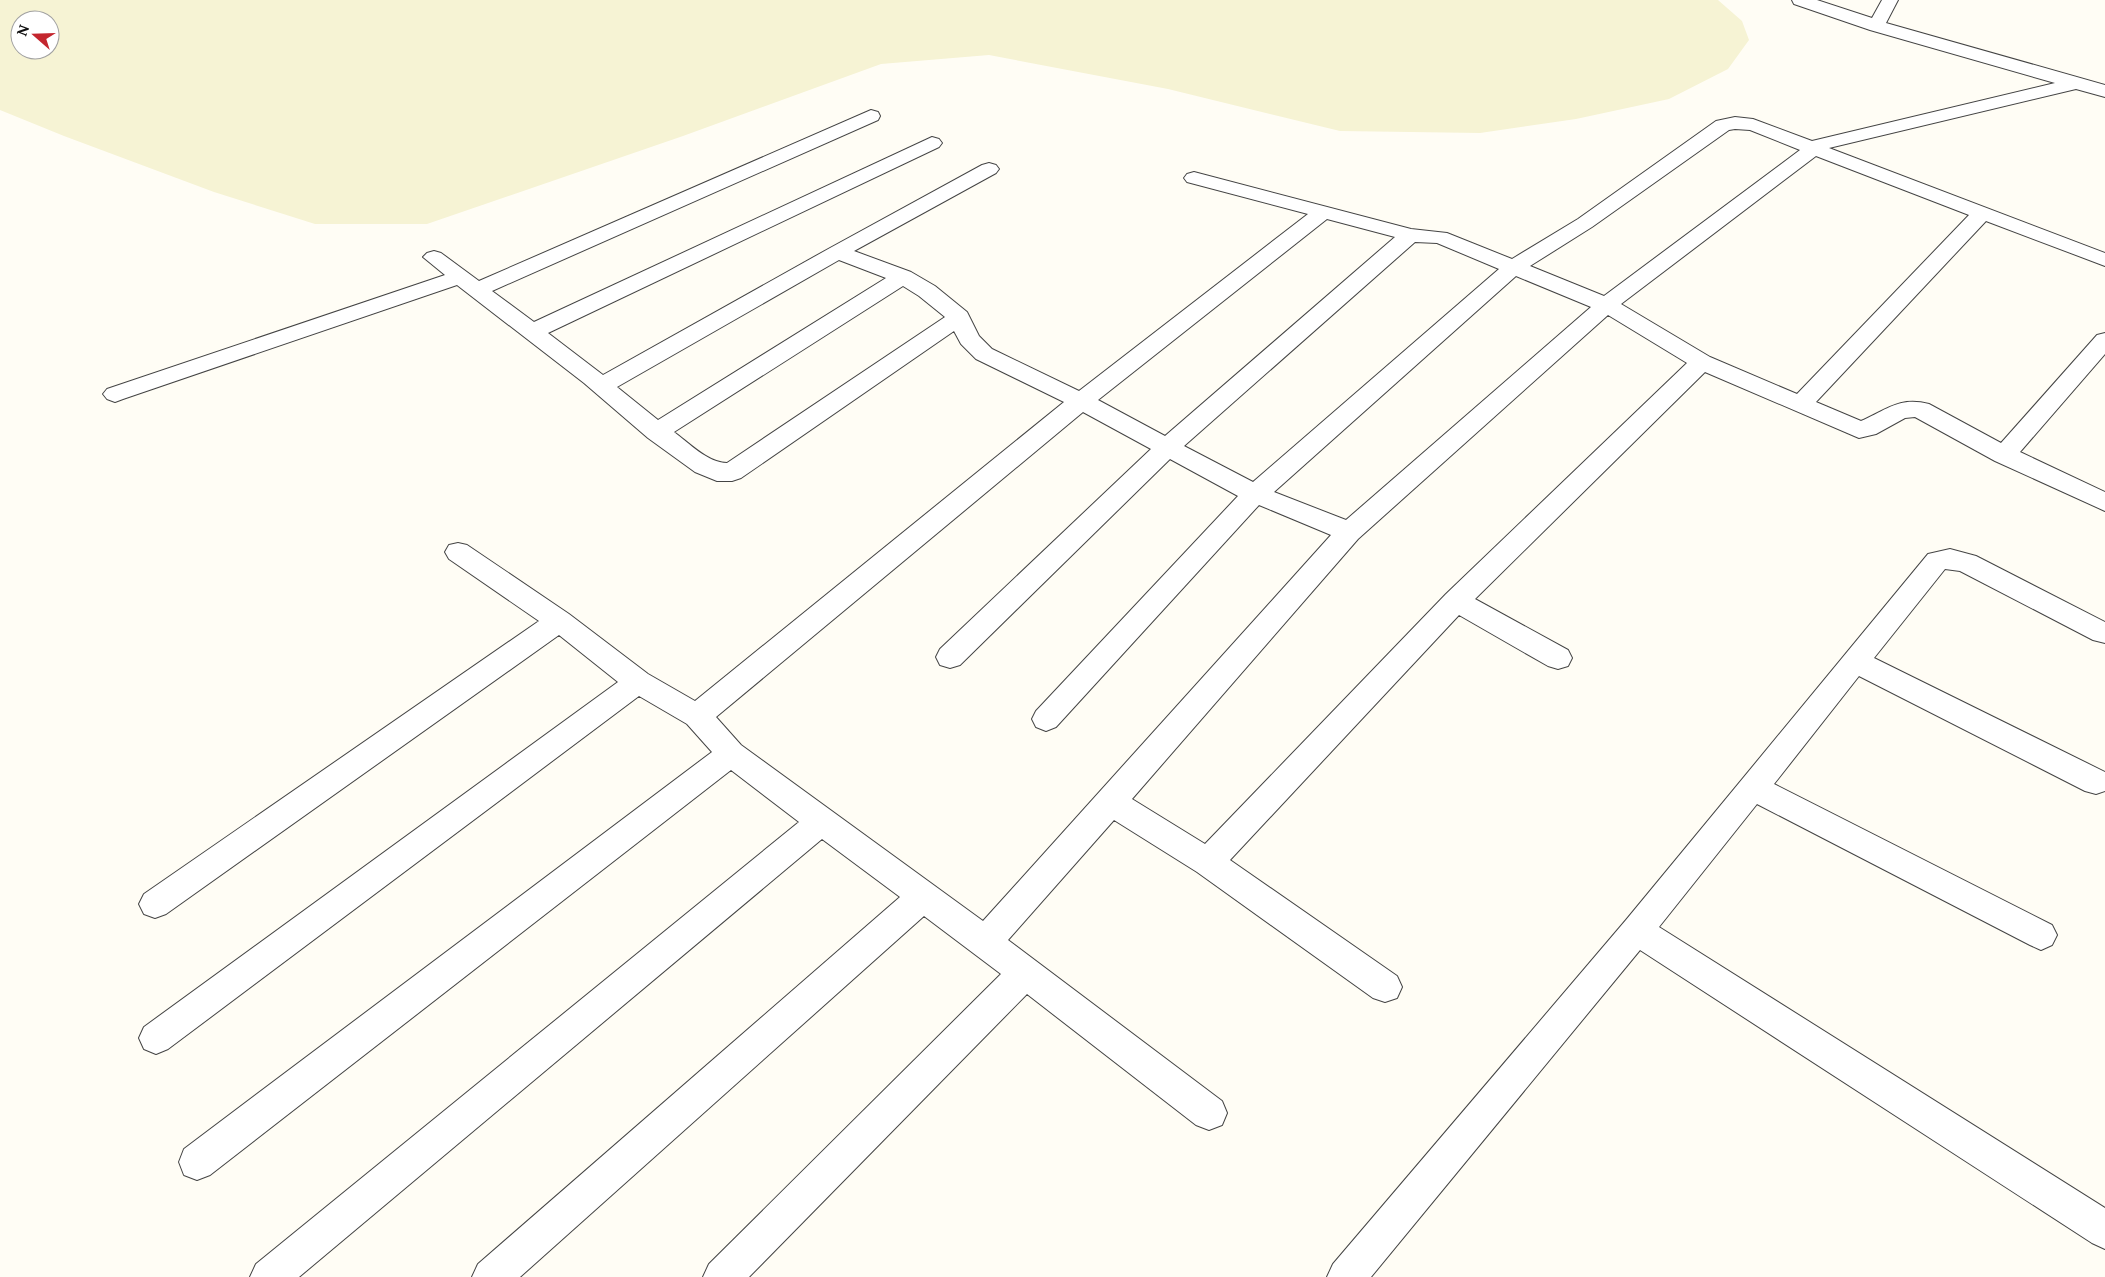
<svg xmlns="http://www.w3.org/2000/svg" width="2105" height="1277" viewBox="0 0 2105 1277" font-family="Lora,serif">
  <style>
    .farmland { fill: #f6f3d4; fill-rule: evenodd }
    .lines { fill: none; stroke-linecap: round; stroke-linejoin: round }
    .minor-casing { stroke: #444; stroke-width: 2 }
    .minor { fill: #fff; fill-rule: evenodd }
  </style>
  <rect width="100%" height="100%" fill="#fffdf5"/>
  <path class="farmland" d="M 0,0 L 1718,0 L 1742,21 L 1749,40 L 1728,69 L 1669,99 L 1576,119 L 1480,133 L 1340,131 L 1168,89 L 989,55 L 881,64 L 683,136 L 427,224 L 315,224 L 214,192 L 64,136 L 0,110 ZM 20,20 L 50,20 L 50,50 L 20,50 Z"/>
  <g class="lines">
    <defs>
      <g id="minor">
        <path d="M 1792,0 L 1817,0 L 1872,18 L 1882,0 L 1898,0 L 1886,23 L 2105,85 L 2105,97 L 2076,89 L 1829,148 L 2105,253 L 2105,266 L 1986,221 L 1816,402 L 1861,421 C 1886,410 1900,396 1929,404 L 2001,443 L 2097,335 L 2105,333 L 2105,354 L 2020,452 L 2105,492 L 2105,511 L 1995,461 L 1915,417 L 1905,418 L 1876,434 L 1859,438 L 1705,372 L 1475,599 L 1568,650 L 1572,658 L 1568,666 L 1558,669 L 1548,666 L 1459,615 L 1230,860 L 1397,976 L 1402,987 L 1397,998 L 1385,1002 L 1373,998 L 1197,872 L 1114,820 L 1008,940 L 1222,1101 L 1227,1113 L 1222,1125 L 1209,1130 L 1196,1125 L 1027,994 L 749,1277 L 703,1277 L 709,1264 L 1001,974 L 924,916 L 520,1277 L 472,1277 L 478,1264 L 900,897 L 822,839 L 299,1277 L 250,1277 L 256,1264 L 799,822 L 731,770 L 210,1175 L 197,1180 L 184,1175 L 179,1162 L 184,1149 L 712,752 L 687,724 L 639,696 L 168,1049 L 156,1054 L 144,1049 L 139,1038 L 144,1027 L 618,682 L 559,635 L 166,914 L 155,918 L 144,914 L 139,904 L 144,894 L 539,621 L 449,559 L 445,552 L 449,545 L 458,543 L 467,545 L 569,614 L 648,674 L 695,701 L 1064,402 L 976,359 L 961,344 L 954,331 L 741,478 L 732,481 L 717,481 L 695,472 L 648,438 L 584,383 L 457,285 L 123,399 L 115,402 L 107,399 L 103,394 L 107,389 L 445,275 L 423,257 L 427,253 L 434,251 L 441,253 L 479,281 L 871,110 L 878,112 L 880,116 L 878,120 L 492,291 L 534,322 L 932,137 L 939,139 L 942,143 L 939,147 L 548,333 L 603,375 L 830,248 L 982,165 L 989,163 L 996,165 L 999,169 L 996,173 L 854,251 L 911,272 L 935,286 L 967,312 L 979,336 L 992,349 L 1079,391 L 1308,214 L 1187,182 L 1184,178 L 1187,174 L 1194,172 L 1411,229 L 1447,233 L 1512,259 L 1578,219 L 1716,121 L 1735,117 L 1753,119 L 1812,141 L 2055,83 L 1870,30 L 1794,4 ZM 1735,129 L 1750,130 L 1800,150 L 1604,296 L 1530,266 L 1592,227 L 1729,130 ZM 1816,156 L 1969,215 L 1797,394 L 1710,357 L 1621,304 ZM 1327,219 L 1395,237 L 1165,436 L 1098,400 ZM 1415,242 L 1437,243 L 1499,269 L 1253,482 L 1184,446 ZM 839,260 L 886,278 L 658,420 L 617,387 ZM 1516,276 L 1591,307 L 1346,520 L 1274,492 ZM 903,286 L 919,296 L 945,317 L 727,463 C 708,463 689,443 674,432 ZM 1608,315 L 1687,363 L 1446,594 L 1205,844 L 1132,799 L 1358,539 ZM 1083,412 L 1151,449 L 940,649 L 936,657 L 940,665 L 950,668 L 960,665 L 1170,459 L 1238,496 L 1036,711 L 1032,719 L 1036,727 L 1046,731 L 1056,727 L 1259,505 L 1331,535 L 983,921 L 741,745 L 716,717 Z"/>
        <polygon points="1950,549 1976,556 2105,622 2105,643 2093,640 1960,571 1945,569 1874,658 2105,772 2105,791 2096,794 2085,791 1859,676 1774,784 2052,925 2057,935 2052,945 2041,950 2030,945 1757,804 1659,927 2105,1208 2105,1249 2092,1243 1640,950 1371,1277 1327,1277 1333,1264 1626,920 1928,554"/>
      </g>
    </defs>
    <use href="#minor" class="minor-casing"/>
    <use href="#minor" class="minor"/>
  </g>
  <g transform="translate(35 35) rotate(290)"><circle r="24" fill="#ffffff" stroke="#a0a0a0"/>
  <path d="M0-4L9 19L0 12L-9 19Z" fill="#c4262e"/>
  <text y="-8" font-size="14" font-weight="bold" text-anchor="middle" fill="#111111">N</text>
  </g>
</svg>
